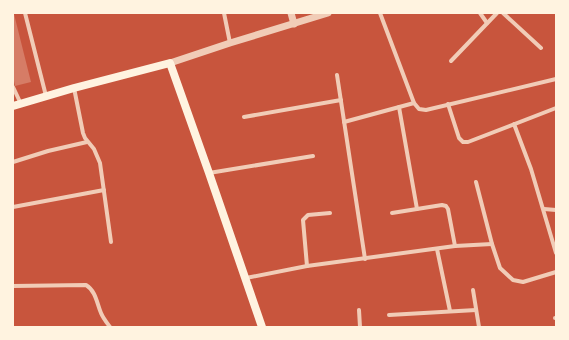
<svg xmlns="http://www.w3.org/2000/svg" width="569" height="340" viewBox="0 0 569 340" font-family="'Roboto Condensed',sans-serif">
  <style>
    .building { fill: #d67c66 }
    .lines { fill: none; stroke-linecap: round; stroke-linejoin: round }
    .minor { stroke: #f1ccb7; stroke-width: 4 }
    .tertiary { stroke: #f1ccb7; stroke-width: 7 }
    .secondary { stroke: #fff3e0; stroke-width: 8 }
  </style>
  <rect width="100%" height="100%" fill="#c8553d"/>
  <polygon class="building" points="13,14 14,14 31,82 15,86 13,76"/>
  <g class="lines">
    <g class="minor">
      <polyline points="25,13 46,96"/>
      <polyline points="224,13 230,43"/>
      <polyline points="380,13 414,103 419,109 426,110 556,79"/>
      <polyline points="480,13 487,23"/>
      <polyline points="503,13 541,48"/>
      <polyline points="451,61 497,13"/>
      <polyline points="337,75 365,259"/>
      <polyline points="13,87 21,104"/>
      <polyline points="74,88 83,133 85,138 94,149 100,163 111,242"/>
      <polyline points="448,104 459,138 463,142 468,142 556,108"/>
      <polyline points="399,107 417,209"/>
      <polyline points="244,117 341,100"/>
      <polyline points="344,122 414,103"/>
      <polyline points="514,124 531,169 556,253"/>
      <polyline points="13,162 48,151 87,142"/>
      <polyline points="209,173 313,156"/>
      <polyline points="476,182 492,244 500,268 513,280 523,282 556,272"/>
      <polyline points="13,207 104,190"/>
      <polyline points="544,209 556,210"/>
      <polyline points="392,213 442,205 446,206 448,209 455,246"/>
      <polyline points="437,249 450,311"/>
      <polyline points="307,266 303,220 308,215 330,213"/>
      <polyline points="246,278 307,266 455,246 492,244"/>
      <path d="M 13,286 L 86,285 C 96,291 97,304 101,313 C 103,318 107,323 110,327"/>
      <polyline points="473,290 479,327"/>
      <polyline points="359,310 360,327"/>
      <polyline points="389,315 476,310"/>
      <polyline points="555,318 556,318"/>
    </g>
    <g class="tertiary">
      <polyline points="291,13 294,24"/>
      <polyline points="170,63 230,43 328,13"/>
    </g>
    <polyline class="secondary" points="13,106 74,88 170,63 209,173 262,327"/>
  </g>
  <rect width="569" height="340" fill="none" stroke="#fff3e0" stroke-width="28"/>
</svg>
